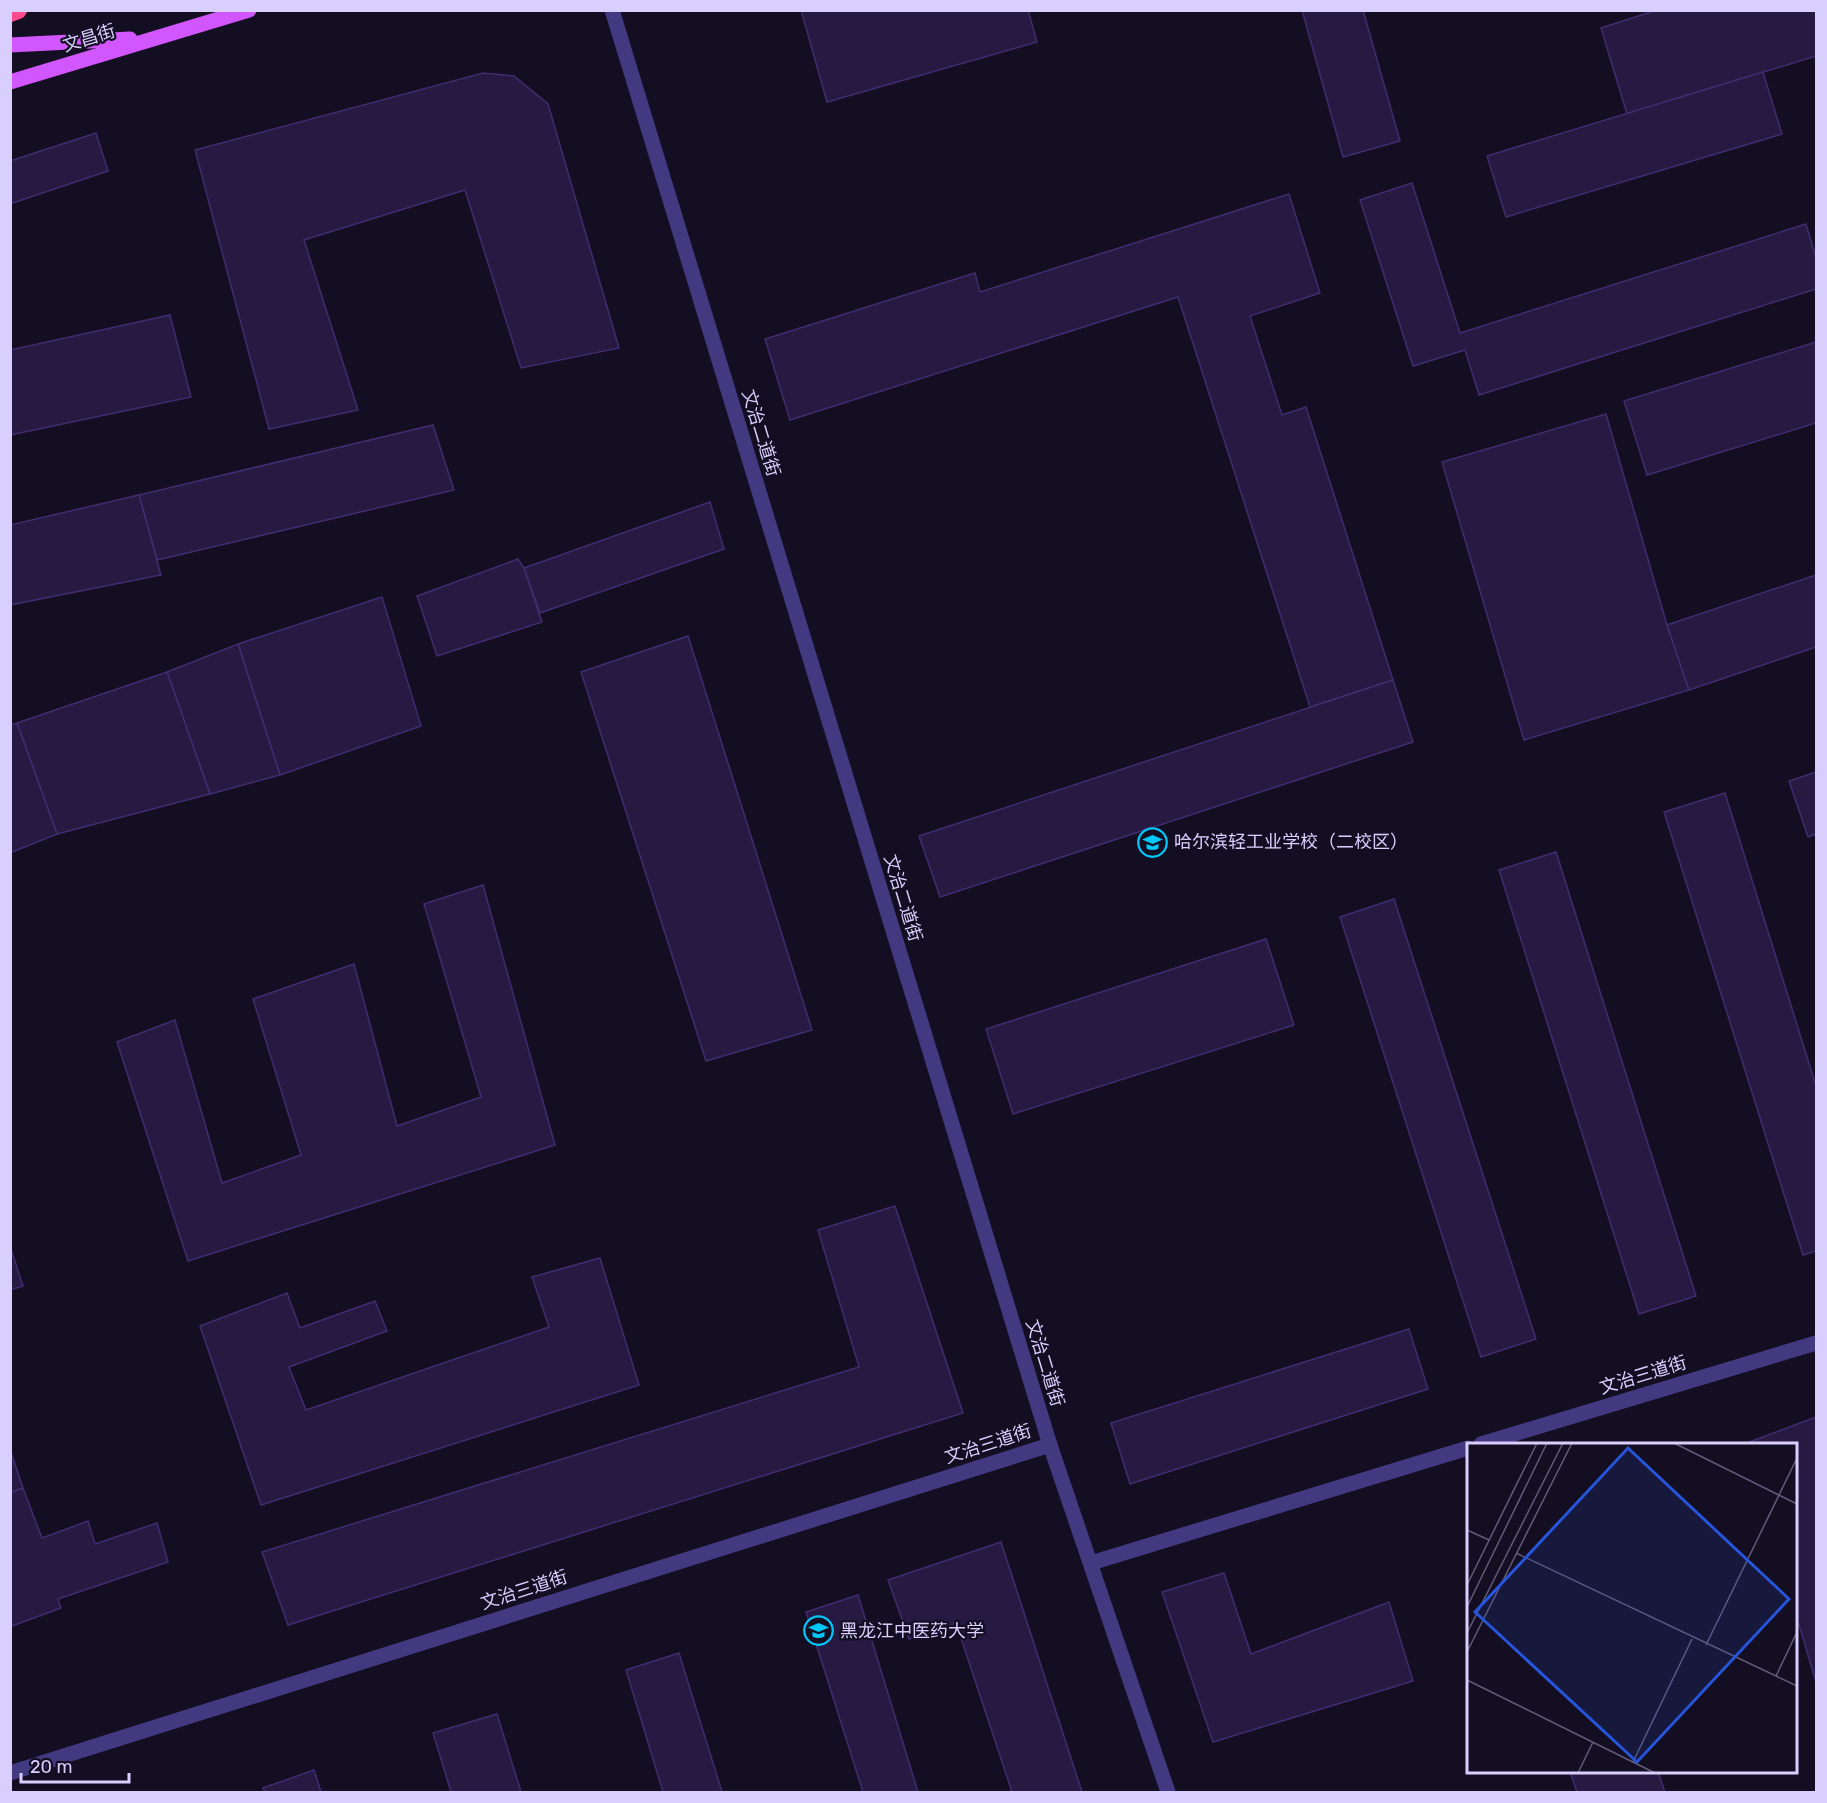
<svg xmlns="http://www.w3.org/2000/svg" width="1827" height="1803" viewBox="0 0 1827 1803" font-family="Rubik,'Noto Sans SC',sans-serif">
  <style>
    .building { fill: #261a43; stroke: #402c6f; stroke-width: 1.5 }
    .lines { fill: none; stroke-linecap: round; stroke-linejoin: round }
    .minor { stroke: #433981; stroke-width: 15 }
    .major { stroke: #d156fe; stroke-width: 15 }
    .highway { stroke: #fe4b8e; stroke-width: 18 }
    .labels { text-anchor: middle; stroke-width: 4.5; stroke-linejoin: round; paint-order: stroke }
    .street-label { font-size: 18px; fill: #d9cfff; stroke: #130e22 }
    .poi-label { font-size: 18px; fill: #d9cfff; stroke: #130e22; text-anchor: start }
    .inset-road { fill: none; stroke: #625b7a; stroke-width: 1.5 }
    .view { fill: #2654da; fill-opacity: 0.15; stroke: #2654da; stroke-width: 3 }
    .inset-edge { fill: none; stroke: #d9cfff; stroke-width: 3 }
  </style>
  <rect width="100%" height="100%" fill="#130e22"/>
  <g class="building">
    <polygon points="801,10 1028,10 1037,42 827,102"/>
    <polygon points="1302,10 1363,10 1400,141 1343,157"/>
    <polygon points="1657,10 1816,10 1816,56 1627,114 1601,28"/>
    <polygon points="1763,72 1782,134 1506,217 1487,156"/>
    <polygon points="483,73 514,76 548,104 619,348 521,368 465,190 304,240 358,410 269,429 195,150"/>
    <polygon points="96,133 108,171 10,204 10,161"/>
    <polygon points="1412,183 1460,333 1806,224 1816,258 1816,289 1479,395 1465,350 1413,366 1360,200"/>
    <polygon points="1289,194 1320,293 1250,316 1282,415 1306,407 1393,680 1310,707 1178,297 790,420 765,339 975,273 980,292"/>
    <polygon points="170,315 191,397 10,435 10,350"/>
    <polygon points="1816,342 1816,423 1647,475 1624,401"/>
    <polygon points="1606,414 1667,625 1689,690 1524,740 1442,462"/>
    <polygon points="433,425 454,490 157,560 139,495"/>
    <polygon points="139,495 161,575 10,605 10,525"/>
    <polygon points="710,502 724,549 540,613 524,568"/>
    <polygon points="518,559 524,568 542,622 437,656 417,596"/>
    <polygon points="1816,575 1816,647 1689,690 1667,625"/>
    <polygon points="382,597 421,726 280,775 238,644"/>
    <polygon points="688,636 812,1030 706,1061 581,672"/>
    <polygon points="238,644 280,775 210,794 167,672"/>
    <polygon points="167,672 210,794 57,834 17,723"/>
    <polygon points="1393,680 1413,742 940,897 919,836"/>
    <polygon points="17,723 57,834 10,853 10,725"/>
    <polygon points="1816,772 1816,834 1808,837 1789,781"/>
    <polygon points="1725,793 1816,1086 1816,1251 1803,1255 1664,812"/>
    <polygon points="1556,852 1696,1296 1639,1314 1499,870"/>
    <polygon points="483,885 555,1145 188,1261 117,1042 175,1020 222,1183 301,1155 253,999 354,964 397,1126 481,1097 424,904"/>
    <polygon points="1394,899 1536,1339 1481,1357 1340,917"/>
    <polygon points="1266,939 1294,1025 1013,1114 986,1029"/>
    <polygon points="895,1206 963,1413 288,1625 262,1552 859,1367 818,1230"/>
    <polygon points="10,1246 23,1286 10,1290"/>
    <polygon points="600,1258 639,1385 261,1505 200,1326 287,1293 300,1328 375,1301 387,1331 289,1367 306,1410 549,1327 532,1277"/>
    <polygon points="1409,1329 1428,1389 1130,1484 1111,1423"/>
    <polygon points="1816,1417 1816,1682 1796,1615 1796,1444 1744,1444"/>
    <polygon points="10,1449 23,1488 10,1493"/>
    <polygon points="23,1488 42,1538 88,1521 95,1544 157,1523 168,1562 58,1599 61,1608 12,1626 10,1620 10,1493"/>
    <polygon points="1001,1542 1082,1792 1012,1792 956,1623 909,1639 888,1580"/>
    <polygon points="1224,1573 1251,1654 1389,1602 1413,1681 1213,1742 1162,1592"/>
    <polygon points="858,1595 918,1792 863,1792 806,1612"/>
    <polygon points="679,1653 722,1792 663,1792 626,1670"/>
    <polygon points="497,1714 521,1792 451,1792 433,1733"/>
    <polygon points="314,1770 321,1792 265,1792 263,1788"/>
    <polygon points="1570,1772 1658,1772 1665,1792 1577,1792"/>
  </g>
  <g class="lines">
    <g class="minor">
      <polyline points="612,10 1050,1445 1168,1792"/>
      <polyline points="1481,1444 1816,1343"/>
      <polyline points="1091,1563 1468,1448"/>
      <polyline points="10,1773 1050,1445"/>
    </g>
    <g class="major">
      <polyline points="10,45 130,39"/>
      <polyline points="10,82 249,10"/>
    </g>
    <polyline class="highway" points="10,13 18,10"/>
  </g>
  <defs>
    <symbol id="school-ring" viewBox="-11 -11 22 22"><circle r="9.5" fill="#130e22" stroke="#02c6f8" stroke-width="1.5"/><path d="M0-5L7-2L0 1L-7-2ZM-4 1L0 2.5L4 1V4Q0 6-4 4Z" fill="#02c6f8"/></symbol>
    <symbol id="university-ring" viewBox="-11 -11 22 22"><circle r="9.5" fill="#130e22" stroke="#02c6f8" stroke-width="1.5"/><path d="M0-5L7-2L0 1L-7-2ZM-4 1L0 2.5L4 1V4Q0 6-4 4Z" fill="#02c6f8"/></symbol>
  </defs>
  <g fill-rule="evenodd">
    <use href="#school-ring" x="1136" y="826" width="33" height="33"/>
    <use href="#university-ring" x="802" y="1614" width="33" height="33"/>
  </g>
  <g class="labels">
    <g class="street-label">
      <text transform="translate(89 38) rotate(-17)" y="6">文昌街</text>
      <text transform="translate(761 433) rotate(73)" y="6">文治二道街</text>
      <text transform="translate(903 898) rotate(73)" y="6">文治二道街</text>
      <text transform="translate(1045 1363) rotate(73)" y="6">文治二道街</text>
      <text transform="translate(1643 1375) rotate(-17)" y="6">文治三道街</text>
      <text transform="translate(988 1444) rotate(-18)" y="6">文治三道街</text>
      <text transform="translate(524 1590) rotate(-18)" y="6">文治三道街</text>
    </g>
    <g class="poi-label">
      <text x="1174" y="848">哈尔滨轻工业学校（二校区）</text>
      <text x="840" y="1637">黑龙江中医药大学</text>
    </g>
  </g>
  <g transform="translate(1467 1443)">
    <rect width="330" height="330" fill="#130e22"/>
    <path class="inset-road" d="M 207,0 L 330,61M 0,87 L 22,97M 49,110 L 330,243M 0,142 L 70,0M 0,164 L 80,0M 0,190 L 96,0M 239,202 L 330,15M 0,209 L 105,0M 309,233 L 330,189M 0,237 L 188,330M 166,319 L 225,196M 111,330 L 126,299"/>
    <path class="view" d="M 161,5 L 322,156 L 170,319 L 8,169 Z"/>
    <rect width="330" height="330" class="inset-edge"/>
  </g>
  <rect width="1827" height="1803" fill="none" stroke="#d9cfff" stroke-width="24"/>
  <path d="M21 1773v9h108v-9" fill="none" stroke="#d9cfff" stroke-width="3"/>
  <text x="30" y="1773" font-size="18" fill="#d9cfff" stroke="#130e22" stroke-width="4.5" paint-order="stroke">20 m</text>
</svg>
